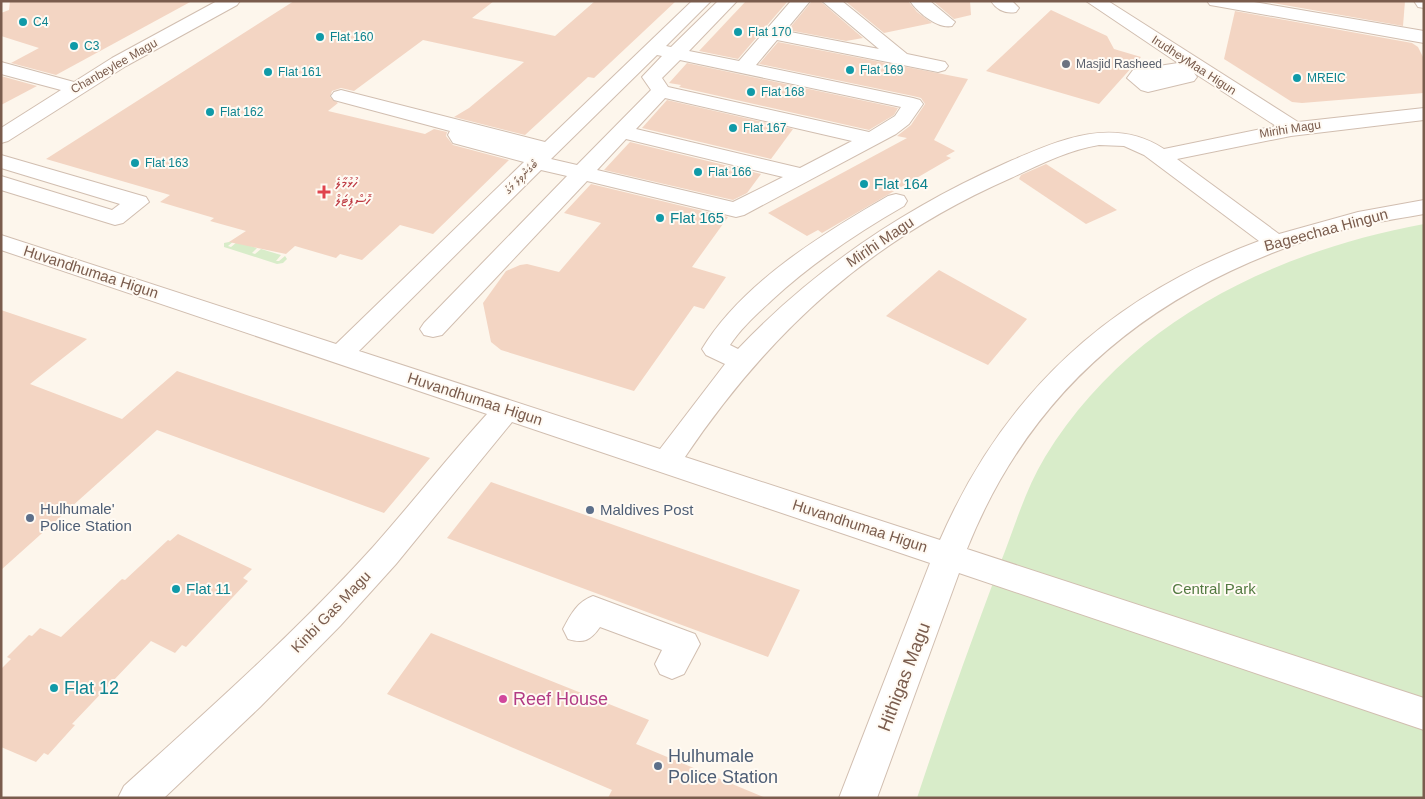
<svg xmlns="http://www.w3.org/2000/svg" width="1425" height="799" viewBox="0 0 1425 799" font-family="Helvetica,'Noto Sans Thaana',sans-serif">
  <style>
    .green { fill: #d8ecc9 }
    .building { fill: #f3d5c3 }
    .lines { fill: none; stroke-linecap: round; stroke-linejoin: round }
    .minor-casing { stroke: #d1beb0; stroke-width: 2 }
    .minor { fill: #fff; fill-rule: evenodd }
    .culture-dot { fill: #0f9aa8; stroke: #fffaf3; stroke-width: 2 }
    .worship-dot { fill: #6b7280; stroke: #fffaf3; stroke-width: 2 }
    .health-dot { fill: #e0444e; stroke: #fffaf3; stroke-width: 2 }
    .service-dot { fill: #5c6f8a; stroke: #fffaf3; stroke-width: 2 }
    .hotel-dot { fill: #d1479c; stroke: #fffaf3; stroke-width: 2 }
    .labels { text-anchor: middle; stroke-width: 4; stroke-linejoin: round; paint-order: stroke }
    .far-culture-label { font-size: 12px; fill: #0d838f; stroke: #fffaf3; text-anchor: start }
    .far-worship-label { font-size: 12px; fill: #5b616d; stroke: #fffaf3; text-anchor: start }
    .far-street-label { font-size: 12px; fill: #7a5c4d; stroke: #fffaf3 }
    .health-label { font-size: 15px; fill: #be3a42; stroke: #fffaf3; text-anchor: start }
    .culture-label { font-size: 15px; fill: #0d838f; stroke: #fffaf3; text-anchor: start }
    .street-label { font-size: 15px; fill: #7a5c4d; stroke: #fffaf3 }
    .service-label { font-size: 15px; fill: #4e5e75; stroke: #fffaf3; text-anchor: start }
    .park-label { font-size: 15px; fill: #537a41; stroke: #fffaf3 }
    .near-street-label { font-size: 18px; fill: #7a5c4d; stroke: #fffaf3 }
    .near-culture-label { font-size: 18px; fill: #0d838f; stroke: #fffaf3; text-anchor: start }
    .near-hotel-label { font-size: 18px; fill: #b23c85; stroke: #fffaf3; text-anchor: start }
    .near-service-label { font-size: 18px; fill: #4e5e75; stroke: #fffaf3; text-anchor: start }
  </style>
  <rect width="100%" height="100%" fill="#fdf6ec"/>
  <g class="green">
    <path d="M 1424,224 L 1424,798 L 917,798 C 943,719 971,642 1000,564 C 1014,529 1025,490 1045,457 C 1127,322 1273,252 1424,224 Z"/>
    <polygon points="234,241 228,246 231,247 237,242 257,248 252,253 255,254 261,249 281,255 276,261 279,261 285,256 287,259 283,263 277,264 224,247 224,243"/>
  </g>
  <g class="building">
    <polygon points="10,1 192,1 56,75 11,63 39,48 1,36 1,13 9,10"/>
    <polygon points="294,1 494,1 472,18 555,36 595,1 676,1 594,78 588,77 525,135 454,117 469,108 524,62 423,40 354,91 341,88 332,91 330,97 338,103 328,111 425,134 434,129 447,132 446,136 453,145 509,160 433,234 400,225 362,260 340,254 336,258 295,246 286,254 229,242 246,231 210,221 214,218 160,202 170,195 46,159"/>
    <polygon points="746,1 788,1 738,59 699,51"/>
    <polygon points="812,1 820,1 863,38 846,41 788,30"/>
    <polygon points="845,1 908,1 917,12 932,23 884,33"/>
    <polygon points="933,1 970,1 971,15 954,19"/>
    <polygon points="1261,1 1405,1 1403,26"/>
    <polygon points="1051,10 1107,36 1114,49 1141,57 1099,104 986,71"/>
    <polygon points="1235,11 1412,43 1418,47 1424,59 1424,93 1302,103 1292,102 1224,59"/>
    <polygon points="778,42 968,79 934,140 955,151 946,156 951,158 822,233 818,230 807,236 768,213 907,138 897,136 911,125 925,104 921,98 913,96 759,64"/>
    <polygon points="687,63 898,108 894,115 869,130 679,87 681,85 669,83"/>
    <polygon points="1,76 37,86 1,105"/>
    <polygon points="667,100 793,129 771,159 642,128"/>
    <polygon points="630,142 761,174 747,193 733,200 604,170"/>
    <polygon points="1046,164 1117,210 1086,224 1019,179 1021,175"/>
    <polygon points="591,184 728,217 692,267 726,277 704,309 694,306 634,391 501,350 491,342 483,303 506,271 520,265 527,264 559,272 601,223 564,213"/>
    <polygon points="939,270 1027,319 988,365 886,316"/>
    <polygon points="1,310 87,339 30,384 122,419 177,371 430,458 384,513 157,430 1,570"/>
    <polygon points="491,482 800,590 768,657 447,538"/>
    <polygon points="178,534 252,569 243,578 248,581 186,647 182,645 175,653 151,641 72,724 75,725 48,755 44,753 36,762 1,747 1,669 11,659 7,657 29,635 32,636 40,628 61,637 122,579 125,580 168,540 170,541"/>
    <polygon points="431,633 649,720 636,744 766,798 608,798 612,790 387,694"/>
  </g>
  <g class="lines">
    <defs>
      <g id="minor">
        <polygon points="217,1 240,1 237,5 126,66 8,141 1,143 1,128 61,90 1,74 1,62 74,82 112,58"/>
        <path d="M 692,1 L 711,1 L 666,46 L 671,47 L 718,1 L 737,1 L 689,51 L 739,61 L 791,1 L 810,1 L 785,31 L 879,49 L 822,1 L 842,1 L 907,54 L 945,62 L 948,66 L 945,70 L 938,72 L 777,40 L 756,65 L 913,98 L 920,100 L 923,104 L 909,124 L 896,134 L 744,215 L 736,217 L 587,181 L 442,335 L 433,337 L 424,335 L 420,329 L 424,323 L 567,176 L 541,170 L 359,351 L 660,449 L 725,364 L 706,355 L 702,349 C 742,283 822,234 888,196 L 896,194 L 904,196 L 907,201 L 904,206 C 857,233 812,263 772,300 C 757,314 741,328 730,345 L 738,349 C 815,268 905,208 1006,163 C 1057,141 1112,115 1164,149 L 1276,126 L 1194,73 L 1197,77 L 1194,81 L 1148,92 L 1141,90 L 1127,78 L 1133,70 L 1178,63 L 1086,1 L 1108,1 L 1298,122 L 1424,108 L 1424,120 L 1291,136 L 1177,159 L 1279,234 L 1358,212 L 1424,200 L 1424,214 C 1383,221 1341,228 1302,242 C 1145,296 1029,393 967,549 L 1424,698 L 1424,730 L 959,573 L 877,798 L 839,798 L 930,563 L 512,422 L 396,564 L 340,626 L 260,707 L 164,798 L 118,798 L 124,786 C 209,709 296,632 373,547 C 412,503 448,457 487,414 L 1,250 L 1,235 L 336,344 L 524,162 L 453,143 L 448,135 L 450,131 L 334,100 L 331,96 L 334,92 L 341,90 L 545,142 ZM 657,55 L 662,56 L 642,77 L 651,90 L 577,165 L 551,159 ZM 680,60 L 901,107 L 895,116 L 869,132 L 668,87 L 662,78 ZM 665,98 L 852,141 L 800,168 L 636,129 ZM 626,139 L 783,177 L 733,202 L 597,170 ZM 1099,145 L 1124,146 L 1144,155 L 1259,241 C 1109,297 1004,393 940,540 L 685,457 C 770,331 870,240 1011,178 C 1039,165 1068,150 1099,145 Z"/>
        <path d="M 910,1 L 930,1 L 955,22 L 952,26 C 938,29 918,13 910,1 Z"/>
        <path d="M 991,1 L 1012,1 L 1019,8 L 1016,12 C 1006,14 997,10 991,1 Z"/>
        <polygon points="1207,1 1248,1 1424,31 1424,43 1216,6 1210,5"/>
        <polygon points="1414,1 1424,1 1424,8 1418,7"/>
        <polygon points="1,155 146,197 149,202 123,223 115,225 1,190 1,176 112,210 120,204 1,168"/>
        <path d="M 593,596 L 695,634 L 700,644 L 684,674 L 672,679 L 660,674 L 655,664 L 662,650 L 600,627 C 591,640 584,644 568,639 L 563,629 C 571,614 577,602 593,596 Z"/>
      </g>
    </defs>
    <use href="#minor" class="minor-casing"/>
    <use href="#minor" class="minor"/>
  </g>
  <g class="culture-dot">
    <circle cx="23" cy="22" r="5"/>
    <circle cx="738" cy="32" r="5"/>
    <circle cx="320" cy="37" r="5"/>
    <circle cx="74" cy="46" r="5"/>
    <circle cx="850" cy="70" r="5"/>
    <circle cx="268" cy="72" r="5"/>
    <circle cx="1297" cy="78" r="5"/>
    <circle cx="751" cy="92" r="5"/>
    <circle cx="210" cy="112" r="5"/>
    <circle cx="733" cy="128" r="5"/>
    <circle cx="135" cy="163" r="5"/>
    <circle cx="698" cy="172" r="5"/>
    <circle cx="864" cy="184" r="5"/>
    <circle cx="660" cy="218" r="5"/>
    <circle cx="176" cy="589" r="5"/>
    <circle cx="54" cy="688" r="5"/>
  </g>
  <circle class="worship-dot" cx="1066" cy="64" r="5"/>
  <path class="health-dot" d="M321.5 184.5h5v5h5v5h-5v5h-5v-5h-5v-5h5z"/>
  <g class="service-dot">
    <circle cx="590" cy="510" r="5"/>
    <circle cx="30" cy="518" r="5"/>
    <circle cx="658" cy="766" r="5"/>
  </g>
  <circle class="hotel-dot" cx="503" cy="699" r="5"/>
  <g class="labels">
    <g class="far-culture-label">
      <text x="33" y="26">C4</text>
      <text x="748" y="36">Flat 170</text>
      <text x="330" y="41">Flat 160</text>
      <text x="84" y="50">C3</text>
      <text x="860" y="74">Flat 169</text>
      <text x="278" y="76">Flat 161</text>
      <text x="1307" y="82">MREIC</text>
      <text x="761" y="96">Flat 168</text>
      <text x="220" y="116">Flat 162</text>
      <text x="743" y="132">Flat 167</text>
      <text x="145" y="167">Flat 163</text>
      <text x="708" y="176">Flat 166</text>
    </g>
    <g class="far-worship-label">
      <text x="1076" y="68">Masjid Rasheed</text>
    </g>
    <g class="far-street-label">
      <text transform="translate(1194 65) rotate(33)" y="4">IrudheyMaa Higun</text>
      <text transform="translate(114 66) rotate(-30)" y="4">Chanbeylee Magu</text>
      <text transform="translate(1290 129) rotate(-9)" y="4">Mirihi Magu</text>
      <text transform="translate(521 177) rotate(-45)" y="4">ބޯގަންވިލާ މަގު</text>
    </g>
    <g class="health-label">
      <text x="335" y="188">ހުޅުމާލެ<tspan x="335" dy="17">ހޮސްޕިޓަލް</tspan></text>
    </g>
    <g class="culture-label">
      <text x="874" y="189">Flat 164</text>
      <text x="670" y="223">Flat 165</text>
      <text x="186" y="594">Flat 11</text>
    </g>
    <g class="street-label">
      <text transform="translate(1326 230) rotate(-15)" y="5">Bageechaa Hingun</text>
      <text transform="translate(880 242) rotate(-34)" y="5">Mirihi Magu</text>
      <text transform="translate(91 272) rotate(18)" y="5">Huvandhumaa Higun</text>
      <text transform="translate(475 399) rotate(18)" y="5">Huvandhumaa Higun</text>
      <text transform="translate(860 526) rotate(18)" y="5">Huvandhumaa Higun</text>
      <text transform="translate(331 612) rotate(-46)" y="5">Kinbi Gas Magu</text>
    </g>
    <g class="service-label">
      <text x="40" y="514">Hulhumale'<tspan x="40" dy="17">Police Station</tspan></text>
      <text x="600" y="515">Maldives Post</text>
    </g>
    <g class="park-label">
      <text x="1214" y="594">Central Park</text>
    </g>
    <g class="near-street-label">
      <text transform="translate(904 677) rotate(-69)" y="6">Hithigas Magu</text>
    </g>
    <g class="near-culture-label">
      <text x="64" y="694">Flat 12</text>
    </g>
    <g class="near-hotel-label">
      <text x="513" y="705">Reef House</text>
    </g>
    <g class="near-service-label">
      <text x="668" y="762">Hulhumale<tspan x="668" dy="21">Police Station</tspan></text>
    </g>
  </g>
  <rect width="1425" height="799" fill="none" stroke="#7a5c4d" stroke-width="5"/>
</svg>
